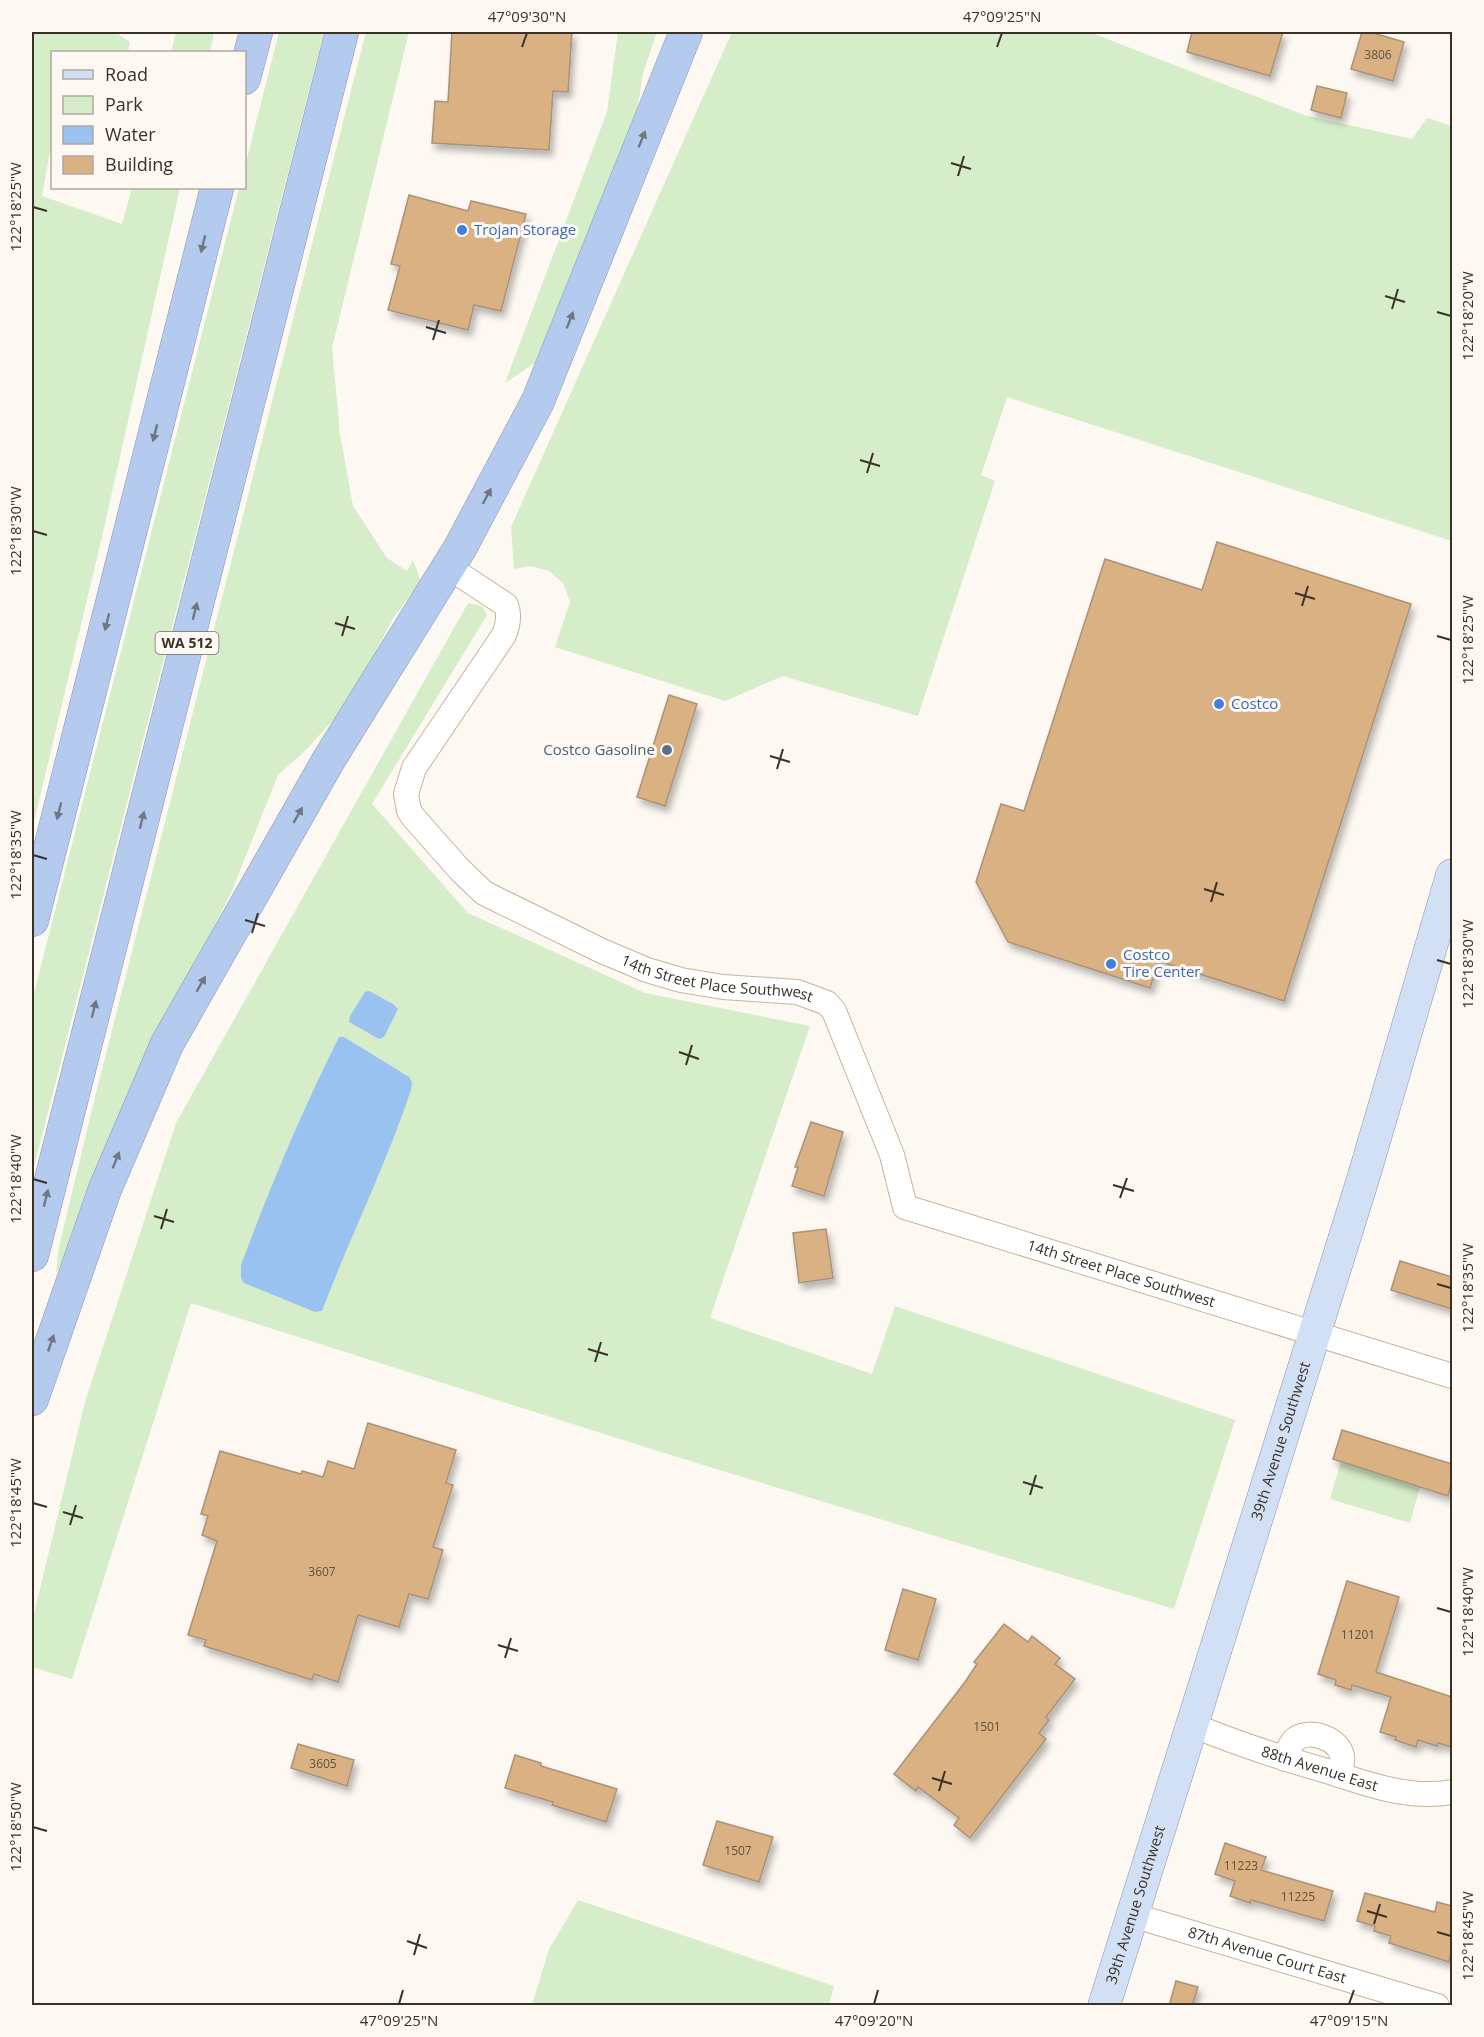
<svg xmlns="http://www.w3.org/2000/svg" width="1484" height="2037" viewBox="0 0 1484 2037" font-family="'Open Sans',sans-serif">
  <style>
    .green { fill: #d5edc9 }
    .water { fill: #99c2f0 }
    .building { fill: #dab182; stroke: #a99278; stroke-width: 1.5; filter: url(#shadow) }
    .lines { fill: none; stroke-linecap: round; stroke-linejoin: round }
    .minor-casing { stroke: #cab398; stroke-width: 26 }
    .major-casing { stroke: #8995a9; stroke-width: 33 }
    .highway-casing { stroke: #8995a9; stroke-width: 34 }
    .minor { stroke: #fff; stroke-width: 24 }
    .major { stroke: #d2e0f5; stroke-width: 32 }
    .highway { stroke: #b4cbef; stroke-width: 33 }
    .oneway { fill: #717680 }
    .ticks { fill: none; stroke: #3a3126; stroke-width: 2 }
    .shop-dot { fill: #3f7fe0; stroke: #fdf8f2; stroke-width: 2 }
    .service-dot { fill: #5c6f8a; stroke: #fdf8f2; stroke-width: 2 }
    .labels { text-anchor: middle; stroke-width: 6; stroke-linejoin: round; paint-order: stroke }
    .number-label { font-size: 12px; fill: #62513d }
    .shield { fill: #fdf8f2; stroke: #746d63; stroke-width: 1.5 }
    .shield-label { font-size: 14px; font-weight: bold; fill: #3a3126 }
    .shop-label { font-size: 15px; fill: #366cbe; stroke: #fdf8f2; text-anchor: start }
    .service-label { font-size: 15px; fill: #4e5e75; stroke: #fdf8f2; text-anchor: end }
    .street-label { font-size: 15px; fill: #3a3126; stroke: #fdf8f2 }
    .neatline { fill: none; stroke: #3a3126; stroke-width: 2 }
    .ticks-label { font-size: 15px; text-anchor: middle; fill: #3a3126 }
  </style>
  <defs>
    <filter id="shadow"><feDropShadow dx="3.5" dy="6" stdDeviation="3" flood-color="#0004"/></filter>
  </defs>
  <rect width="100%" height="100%" fill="#fdf8f2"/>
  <g class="green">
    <polygon points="32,32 115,32 130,42 128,52 52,52 52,141 42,196 122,224 132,188 180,188 102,537 32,830"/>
    <polygon points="176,32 214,32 210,52 171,52"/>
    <polygon points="279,32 324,32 32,1175 32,1001 239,188 244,188 245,166"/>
    <polygon points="366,32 409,32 332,348 340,434 353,506 387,558 407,571 413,560 421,581 394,617 348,703 307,749 278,775 231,893 156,1040 63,1261 56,1273 59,1247 94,1101"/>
    <polygon points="618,32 657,32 643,73 637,112 539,360 505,383 607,112"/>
    <polygon points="732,32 1089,32 1304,115 1412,139 1427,118 1452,126 1452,541 1007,397 981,475 995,481 918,716 783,676 725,701 555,647 570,602 563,583 549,571 530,566 514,569 511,527"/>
    <polygon points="468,603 482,606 487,615 372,804 468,913 645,993 810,1026 710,1318 872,1374 895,1306 1235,1420 1174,1609 661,1452 191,1303 72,1679 32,1667 32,1622 85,1402 176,1123"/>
    <polygon points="1341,1461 1420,1487 1410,1523 1330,1499"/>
    <polygon points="578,1900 834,1986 829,2005 532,2005 549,1949"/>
  </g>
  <g class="water">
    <polygon points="369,991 393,1004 398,1009 384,1037 379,1039 349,1022 350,1016 365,992"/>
    <path d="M 339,1037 L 344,1037 L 409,1077 L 412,1082 L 411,1090 C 386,1165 350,1237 322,1311 L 315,1312 L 244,1283 L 241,1278 L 241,1265 C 270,1187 302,1111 339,1037 Z"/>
  </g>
  <g class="building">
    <polygon points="452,32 572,32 568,92 553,91 549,150 432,143 435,101 448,102"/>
    <polygon points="1192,32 1283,32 1270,76 1187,52"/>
    <polygon points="1362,32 1370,32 1404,42 1393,81 1351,69"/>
    <polygon points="1317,86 1347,93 1341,118 1311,110"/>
    <polygon points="409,195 468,211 471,201 526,214 501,311 474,305 468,330 388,310 400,266 391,264"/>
    <polygon points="1217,542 1411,604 1284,1001 1159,961 1150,988 1008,942 976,882 1001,804 1024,811 1105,559 1202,590"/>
    <polygon points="669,695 697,704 665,806 637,797"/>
    <polygon points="811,1122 843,1132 824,1196 792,1186 798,1167 795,1167"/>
    <polygon points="826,1229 833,1278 799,1283 793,1233"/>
    <polygon points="1400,1261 1452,1277 1452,1309 1391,1290"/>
    <polygon points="368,1423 456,1450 446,1483 453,1485 433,1547 443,1550 428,1599 409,1594 399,1627 358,1615 338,1682 314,1674 312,1680 293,1674 204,1646 206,1640 188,1635 217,1541 202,1535 208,1516 201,1514 220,1451 301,1474 302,1471 323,1477 328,1461 354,1469"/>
    <polygon points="1342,1430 1452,1464 1452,1480 1448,1496 1333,1459"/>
    <polygon points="1347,1581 1399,1597 1376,1672 1452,1697 1452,1747 1438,1743 1437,1746 1418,1740 1416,1747 1395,1740 1396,1737 1380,1732 1391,1697 1352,1685 1351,1690 1335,1685 1336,1680 1318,1674"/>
    <polygon points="903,1589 936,1599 918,1660 885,1650"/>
    <polygon points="1004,1624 1028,1642 1032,1636 1060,1658 1055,1664 1075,1679 1046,1717 1049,1720 1039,1733 1046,1739 970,1838 954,1825 959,1818 918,1787 916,1791 894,1774 965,1682 977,1664 974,1662"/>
    <polygon points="298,1744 354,1760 347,1786 291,1768"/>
    <polygon points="515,1755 541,1763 541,1766 617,1789 606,1822 552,1805 553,1802 505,1788"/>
    <polygon points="717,1821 773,1837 759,1882 703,1865"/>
    <polygon points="1225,1843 1266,1857 1261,1870 1333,1891 1324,1921 1251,1900 1250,1903 1230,1896 1235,1881 1215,1874"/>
    <polygon points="1365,1893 1435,1912 1437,1902 1452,1906 1452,1949 1449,1962 1389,1943 1391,1936 1374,1931 1375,1926 1357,1921"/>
    <polygon points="1176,1981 1198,1987 1192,2006 1169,2006"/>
  </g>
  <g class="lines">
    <defs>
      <g id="minor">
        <path id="s1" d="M 462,576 L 506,605 C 510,615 508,625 504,635 L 414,768 L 406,794 L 409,811 L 414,818 L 460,870 L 484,893 L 602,951 L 647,970 L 681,980 L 723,987 L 797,992 L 827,1003 L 834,1011 L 892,1155 L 905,1207 L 1452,1376"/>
        <path id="s2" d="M 1192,1725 C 1236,1743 1281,1758 1327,1771 C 1368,1784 1409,1800 1452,1792"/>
        <path d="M 1285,1759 C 1288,1752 1290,1742 1297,1738 C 1311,1729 1339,1739 1342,1756 C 1343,1762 1341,1769 1339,1775"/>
        <path id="s3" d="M 1132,1915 L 1437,2006"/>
      </g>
      <g id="major">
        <path id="s4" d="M 1104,2006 L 1363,1179 L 1452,875"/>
      </g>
      <g id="highway">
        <polyline points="244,78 256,32"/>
        <polyline points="32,920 217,188"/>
        <polyline points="32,1255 342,32"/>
        <polyline points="32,1399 105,1189 167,1044 328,761 460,548 538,401 686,32"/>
      </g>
    </defs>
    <use href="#minor" class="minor-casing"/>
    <use href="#major" class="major-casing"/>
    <use href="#highway" class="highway-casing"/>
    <use href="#minor" class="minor"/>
    <use href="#major" class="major"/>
    <use href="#highway" class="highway"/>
  </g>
  <defs><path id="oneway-solid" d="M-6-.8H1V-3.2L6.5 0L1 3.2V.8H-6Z" transform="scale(1.5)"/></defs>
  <g class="oneway">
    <use href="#oneway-solid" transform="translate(642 139) rotate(-68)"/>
    <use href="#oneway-solid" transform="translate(203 244) rotate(104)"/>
    <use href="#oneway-solid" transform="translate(570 320) rotate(-69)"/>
    <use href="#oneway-solid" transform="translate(155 433) rotate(104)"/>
    <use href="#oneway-solid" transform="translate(487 496) rotate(-62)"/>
    <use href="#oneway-solid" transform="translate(195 611) rotate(-76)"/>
    <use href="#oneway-solid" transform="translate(107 622) rotate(104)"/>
    <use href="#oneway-solid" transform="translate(59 811) rotate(104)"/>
    <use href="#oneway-solid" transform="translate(298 815) rotate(-60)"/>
    <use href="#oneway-solid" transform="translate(142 820) rotate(-76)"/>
    <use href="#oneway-solid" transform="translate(201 984) rotate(-60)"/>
    <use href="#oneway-solid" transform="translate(94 1009) rotate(-76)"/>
    <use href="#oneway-solid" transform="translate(116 1160) rotate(-68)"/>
    <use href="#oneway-solid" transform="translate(46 1198) rotate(-76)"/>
    <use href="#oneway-solid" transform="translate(51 1343) rotate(-71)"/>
  </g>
  <path class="ticks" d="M 522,47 L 527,33M 997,47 L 1002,33M 951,163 L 971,169M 958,176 L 964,156M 33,207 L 47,211M 1385,296 L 1405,302M 1392,309 L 1398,289M 1437,312 L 1451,316M 426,327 L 446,333M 433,340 L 439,320M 860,460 L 880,466M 867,473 L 873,453M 33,531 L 47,535M 1295,593 L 1315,599M 1302,606 L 1308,586M 335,623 L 355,629M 342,636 L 348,616M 1437,636 L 1451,640M 770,756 L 790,762M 777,769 L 783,749M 33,855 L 47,859M 1204,889 L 1224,895M 1211,902 L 1217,882M 245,920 L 265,926M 252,933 L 258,913M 1437,960 L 1451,964M 679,1052 L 699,1059M 686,1065 L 692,1045M 33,1179 L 47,1183M 1113,1185 L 1134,1191M 1120,1198 L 1127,1178M 154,1216 L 174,1222M 161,1229 L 167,1209M 1437,1284 L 1451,1288M 588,1349 L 608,1355M 595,1362 L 601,1342M 1023,1482 L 1043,1488M 1030,1495 L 1036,1475M 33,1503 L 47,1507M 63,1512 L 83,1518M 70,1525 L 76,1505M 1437,1608 L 1451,1612M 498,1645 L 518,1651M 505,1658 L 511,1638M 932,1778 L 952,1784M 939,1791 L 945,1771M 33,1827 L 47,1831M 1367,1911 L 1387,1917M 1374,1924 L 1380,1904M 1437,1932 L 1451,1936M 407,1941 L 427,1948M 414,1955 L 420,1934M 399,2004 L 403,1990M 874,2004 L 878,1990M 1349,2004 L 1354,1990"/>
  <g class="shop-dot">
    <circle cx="462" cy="230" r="6"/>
    <circle cx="1219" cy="704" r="6"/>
    <circle cx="1111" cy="964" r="6"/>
  </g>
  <circle class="service-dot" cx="667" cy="750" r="6"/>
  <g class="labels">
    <g class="number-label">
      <text x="1378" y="59">3806</text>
      <text x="322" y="1576">3607</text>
      <text x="1358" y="1639">11201</text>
      <text x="987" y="1731">1501</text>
      <text x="323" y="1768">3605</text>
      <text x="738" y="1855">1507</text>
      <text x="1241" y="1870">11223</text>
      <text x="1298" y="1901">11225</text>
    </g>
    <rect class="shield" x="155.5" y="632" width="63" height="22" rx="4.5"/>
    <g class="shield-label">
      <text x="187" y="648">WA 512</text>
    </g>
    <g class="shop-label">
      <text x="474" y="235">Trojan Storage</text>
      <text x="1231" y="709">Costco</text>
      <text x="1123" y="960">Costco<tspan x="1123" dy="17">Tire Center</tspan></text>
    </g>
    <g class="service-label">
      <text x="655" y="755">Costco Gasoline</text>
    </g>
    <g class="street-label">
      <text dy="5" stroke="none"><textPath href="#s1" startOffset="651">14th Street Place Southwest</textPath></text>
      <text dy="5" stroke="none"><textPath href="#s1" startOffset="1210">14th Street Place Southwest</textPath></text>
      <text dy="5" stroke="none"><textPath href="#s4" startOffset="592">39th Avenue Southwest</textPath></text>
      <text dy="5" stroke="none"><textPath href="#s2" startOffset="135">88th Avenue East</textPath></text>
      <text dy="5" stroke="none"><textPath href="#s4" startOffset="106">39th Avenue Southwest</textPath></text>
      <text dy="5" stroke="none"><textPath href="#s3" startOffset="141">87th Avenue Court East</textPath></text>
    </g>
  </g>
  <rect width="1484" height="2037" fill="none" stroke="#fdf8f2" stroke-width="66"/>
  <rect x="51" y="51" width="195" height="138" fill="#fdf8f2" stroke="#afa8a0" stroke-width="1.5"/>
  <rect x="63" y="70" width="30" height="9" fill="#d2e0f5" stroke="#afa8a0" stroke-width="1.5"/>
  <text x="105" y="81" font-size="18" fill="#3a3126">Road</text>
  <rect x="63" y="96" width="30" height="18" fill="#d5edc9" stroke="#afa8a0" stroke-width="1.5"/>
  <text x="105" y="111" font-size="18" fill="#3a3126">Park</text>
  <rect x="63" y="126" width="30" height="18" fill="#99c2f0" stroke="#afa8a0" stroke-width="1.5"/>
  <text x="105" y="141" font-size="18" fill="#3a3126">Water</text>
  <rect x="63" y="156" width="30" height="18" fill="#dab182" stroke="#afa8a0" stroke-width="1.5"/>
  <text x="105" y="171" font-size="18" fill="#3a3126">Building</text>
  <rect x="33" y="33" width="1418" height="1971" class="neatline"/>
  <g class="ticks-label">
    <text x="527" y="22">47°09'30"N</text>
    <text x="1002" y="22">47°09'25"N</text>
    <text transform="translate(16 207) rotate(-90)" y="5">122°18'25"W</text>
    <text transform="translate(1468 316) rotate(-90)" y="5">122°18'20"W</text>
    <text transform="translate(16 531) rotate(-90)" y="5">122°18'30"W</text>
    <text transform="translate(1468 640) rotate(-90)" y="5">122°18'25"W</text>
    <text transform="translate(16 855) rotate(-90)" y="5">122°18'35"W</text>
    <text transform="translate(1468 964) rotate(-90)" y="5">122°18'30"W</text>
    <text transform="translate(16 1179) rotate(-90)" y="5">122°18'40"W</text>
    <text transform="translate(1468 1288) rotate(-90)" y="5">122°18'35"W</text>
    <text transform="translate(16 1503) rotate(-90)" y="5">122°18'45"W</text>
    <text transform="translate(1468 1612) rotate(-90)" y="5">122°18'40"W</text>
    <text transform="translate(16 1827) rotate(-90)" y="5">122°18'50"W</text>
    <text transform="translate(1468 1936) rotate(-90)" y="5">122°18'45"W</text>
    <text x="399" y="2026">47°09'25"N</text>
    <text x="874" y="2026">47°09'20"N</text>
    <text x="1349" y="2026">47°09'15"N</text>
  </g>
</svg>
